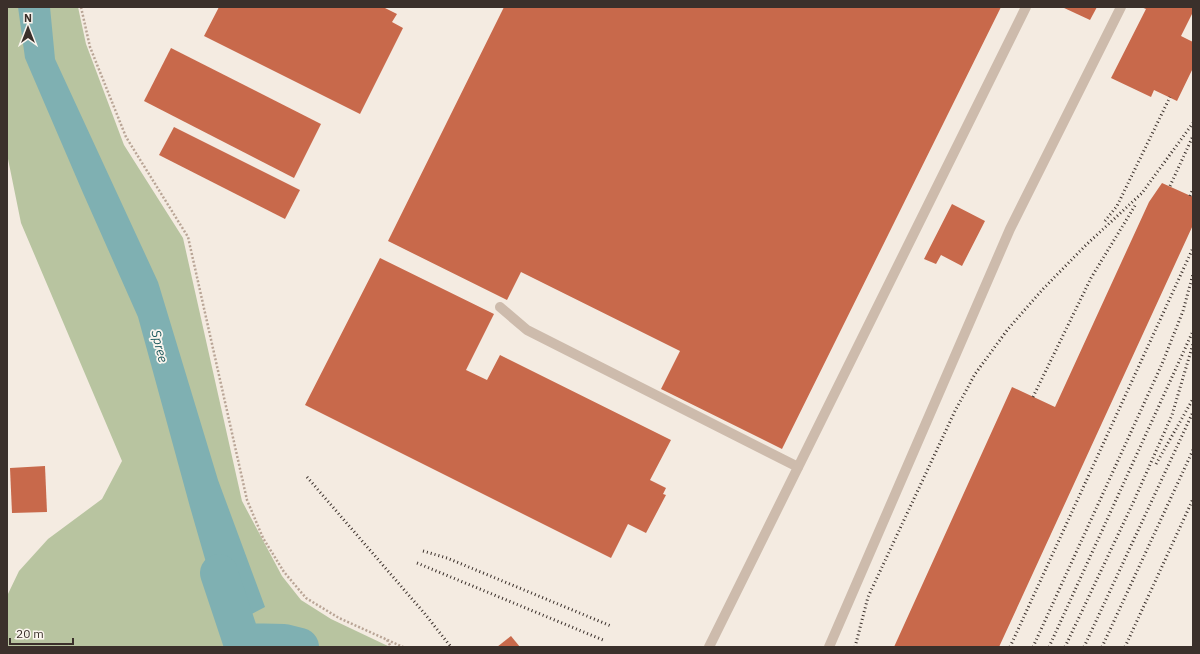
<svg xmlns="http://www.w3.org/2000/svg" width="1200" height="654" viewBox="0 0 1200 654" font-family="'IBM Plex Sans',sans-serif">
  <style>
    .green { fill: #b8c4a0 }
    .water { fill: #7fb0b2 }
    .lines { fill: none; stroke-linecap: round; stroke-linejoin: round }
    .river { stroke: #7fb0b2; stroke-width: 38 }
    .building { fill: #c8694b }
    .path { stroke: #b9a596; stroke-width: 2.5; stroke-dasharray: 2 2; stroke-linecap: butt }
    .minor { stroke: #cdbbac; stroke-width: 10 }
    .rail { stroke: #3b302b; stroke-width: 3; stroke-dasharray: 1 3; stroke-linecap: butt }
    .labels { text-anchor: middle; stroke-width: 3.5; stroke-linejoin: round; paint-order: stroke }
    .water-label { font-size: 13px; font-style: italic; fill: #1f5a5e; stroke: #fbf5ee }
  </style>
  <rect width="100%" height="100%" fill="#f4ebe1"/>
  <polygon class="green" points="7,7 78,7 86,44 124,145 183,238 242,501 282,576 301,600 331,619 390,647 7,647 7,596 19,571 48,539 102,499 122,461 21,223 7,154"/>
  <polygon class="water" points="18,7 50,7 55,59 158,282 218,480 265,607 225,628 190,507 138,317 83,193 25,58"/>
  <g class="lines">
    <polyline class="river" points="219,573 242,642 284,643 300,647"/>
  </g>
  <g class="building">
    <polygon points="219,7 383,7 397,14 392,22 403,28 360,114 204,36"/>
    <polygon points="504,7 1001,7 782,449 661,389 680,351 521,272 507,300 388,241"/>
    <polygon points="1062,7 1097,7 1090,20"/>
    <polygon points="1141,7 1193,7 1193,12 1181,36 1193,42 1193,68 1177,101 1154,90 1151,97 1111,78 1146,9"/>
    <polygon points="171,48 321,124 294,178 144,101"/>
    <polygon points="174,127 300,190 285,219 159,155"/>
    <polygon points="1162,183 1193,197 1193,225 999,647 894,647 1012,387 1055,407 1149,202"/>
    <polygon points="952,204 985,221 962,266 941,255 936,264 924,259"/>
    <polygon points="380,258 494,314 466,370 487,380 500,355 671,440 650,480 666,488 663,494 666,495 646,533 628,524 611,558 305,405"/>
    <polygon points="45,466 47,512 12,513 10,468"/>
    <polygon points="511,636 520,647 497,647"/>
  </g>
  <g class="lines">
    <g class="path">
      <polyline points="81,7 90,47 126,137 188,237 247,500 263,538 284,572 306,598 339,618 403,647"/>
      <polyline points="387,640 391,647"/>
    </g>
    <g class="minor">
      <polyline points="500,307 527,330 798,467"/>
      <polyline points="709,647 1026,7"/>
      <polyline points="829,647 1010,229 1121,7"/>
    </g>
    <g class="rail">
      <polyline points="1170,186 1193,136"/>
      <polyline points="1190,196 1193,189"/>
      <polyline points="1105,221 1117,206 1170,97"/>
      <polyline points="1033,397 1091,278 1136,204"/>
      <polyline points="1156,464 1193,399"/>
      <polyline points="307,477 425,614 451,647"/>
      <polyline points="423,551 447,558 611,626"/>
      <polyline points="417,563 603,640"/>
      <polyline points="855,647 868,597 955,411 975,374 1008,329 1043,289 1086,245 1142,193 1193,123"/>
      <polyline points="1010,647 1193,248"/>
      <polyline points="1033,647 1162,364 1183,311 1193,274"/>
      <polyline points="1049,647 1193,331"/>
      <polyline points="1065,647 1133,503 1172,415 1193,344"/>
      <polyline points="1084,647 1193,412"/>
      <polyline points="1102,647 1193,450"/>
      <polyline points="1125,647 1193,499"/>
    </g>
  </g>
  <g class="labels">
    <g class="water-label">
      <text transform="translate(160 346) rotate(76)" y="5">Spree</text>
    </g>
  </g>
  <rect width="1200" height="654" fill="none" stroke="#3b302b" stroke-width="16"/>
  <g transform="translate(28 28)" stroke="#fbf5ee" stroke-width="3" paint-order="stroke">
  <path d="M0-3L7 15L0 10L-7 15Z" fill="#3b302b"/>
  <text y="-6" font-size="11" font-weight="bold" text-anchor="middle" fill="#3b302b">N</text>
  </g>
  <path d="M10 638v6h63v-6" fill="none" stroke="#3b302b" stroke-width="2"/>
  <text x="16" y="638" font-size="12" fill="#3b302b" stroke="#fbf5ee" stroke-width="3" paint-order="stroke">20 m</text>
</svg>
